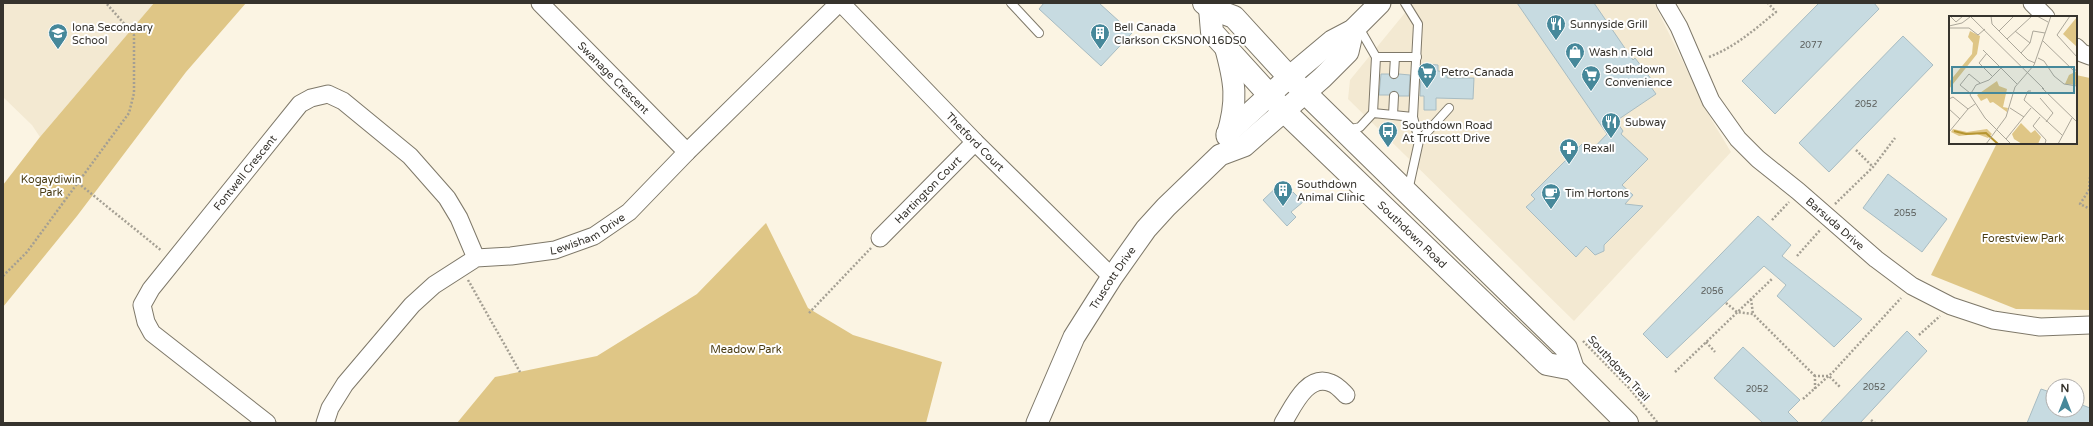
<svg xmlns="http://www.w3.org/2000/svg" width="2093" height="426" viewBox="0 0 2093 426" font-family="'Varela Round',sans-serif">
  <style>
    .built { fill: #f3e9d2 }
    .green { fill: #dfc686 }
    .building { fill: #c7dbe1; stroke: #a8bcc2 }
    .lines { fill: none; stroke-linecap: round; stroke-linejoin: round }
    .service-casing { stroke: #7e7869; stroke-width: 10 }
    .minor-casing { stroke: #7e7869; stroke-width: 19 }
    .tertiary-casing { stroke: #7e7869; stroke-width: 23 }
    .primary-casing { stroke: #7e7869; stroke-width: 24 }
    .path { stroke: #a49f93; stroke-width: 2.5; stroke-dasharray: 2 2; stroke-linecap: butt }
    .service { stroke: #fff; stroke-width: 8 }
    .minor { stroke: #fff; stroke-width: 17 }
    .tertiary { stroke: #fff; stroke-width: 21 }
    .primary { stroke: #fff; stroke-width: 22 }
    .labels { text-anchor: middle; stroke-width: 4; stroke-linejoin: round; paint-order: stroke }
    .number-label { font-size: 9px; fill: #5a5d5a }
    .poi-label { font-size: 11px; fill: #36332d; stroke: #fff; text-anchor: start }
    .street-label { font-size: 11px; fill: #36332d; stroke: #fff }
    .park-label { font-size: 11px; fill: #493b12; stroke: #fff }
    .inset-river { fill: none; stroke: #b69530; stroke-width: 2 }
    .inset-road { fill: none; stroke: #aca79a; stroke-width: 1 }
    .view { fill: #46889a; fill-opacity: 0.15; stroke: #46889a; stroke-width: 2 }
    .inset-edge { fill: none; stroke: #36332d; stroke-width: 2 }
  </style>
  <rect width="100%" height="100%" fill="#fbf4e3"/>
  <g class="built">
    <polygon points="3,3 154,3 40,137 32,125 3,97"/>
    <polygon points="1413,3 1654,3 1711,119 1731,152 1574,321 1348,99 1350,80"/>
  </g>
  <g class="green">
    <polygon points="154,3 246,3 186,72 77,216 3,307 3,185 40,137"/>
    <polygon points="2076,75 2090,78 2090,310 2016,309 1931,275 1997,143 2076,143"/>
    <polygon points="766,223 808,308 853,335 942,362 926,423 457,423 495,377 597,356 697,294"/>
  </g>
  <g class="building">
    <polygon points="1044,3 1099,3 1132,33 1101,66 1039,9"/>
    <polygon points="1517,3 1594,3 1633,60 1635,58 1655,84 1651,87 1656,94 1616,121 1623,131 1621,134 1648,159 1622,185 1633,195 1625,204 1643,206 1604,245 1604,251 1595,255 1586,246 1576,257 1526,207 1535,199 1531,195 1582,144 1590,152 1607,134"/>
    <polygon points="1819,3 1874,3 1879,9 1775,114 1742,81"/>
    <polygon points="1903,36 1933,65 1829,172 1799,143"/>
    <polygon points="1425,64 1438,65 1438,71 1447,72 1447,78 1474,78 1473,99 1436,98 1436,110 1424,110 1424,96 1420,96 1421,75 1424,75"/>
    <polygon points="1381,74 1389,74 1391,78 1394,79 1399,74 1410,75 1409,96 1399,96 1397,92 1394,91 1389,95 1379,95"/>
    <polygon points="1888,174 1947,219 1922,252 1863,208"/>
    <polygon points="1280,184 1290,195 1293,192 1303,202 1291,212 1296,217 1287,226 1263,200"/>
    <polygon points="1758,216 1791,245 1782,256 1862,319 1834,347 1777,296 1786,285 1764,266 1667,358 1643,334"/>
    <polygon points="1907,331 1927,351 1860,423 1820,423"/>
    <polygon points="1743,347 1800,400 1788,412 1799,423 1763,423 1714,378"/>
    <polygon points="2041,389 2053,393 2053,410 2077,410 2077,403 2090,408 2090,423 2027,423"/>
  </g>
  <g class="lines">
    <defs>
      <g id="service">
        <polyline points="1011,3 1039,33"/>
        <polyline points="1405,3 1418,24 1413,117"/>
        <polyline points="1358,26 1376,57 1373,113"/>
        <polyline points="1376,57 1395,57 1394,74"/>
        <polyline points="1395,57 1417,57"/>
        <polyline points="1393,115 1394,96"/>
        <polyline points="1347,130 1360,127 1373,113 1413,117 1419,141 1408,191"/>
        <polyline points="1419,141 1449,108"/>
      </g>
      <g id="minor">
        <path id="s1" d="M 540,3 L 687,152"/>
        <path id="s2" d="M 841,3 L 975,142 L 1112,277"/>
        <path id="s3" d="M 1665,3 L 1679,27 L 1711,101 L 1738,139 L 1758,159 L 1798,191 L 1876,259 L 1912,286 L 1951,306 L 1993,320 L 2040,327 L 2090,325"/>
        <polyline points="2032,3 2046,17"/>
        <polyline points="2076,47 2082,53 2090,56"/>
        <path id="s4" d="M 880,238 L 975,142"/>
        <path id="s5" d="M 267,423 L 152,333 L 146,322 L 142,305 L 151,289 L 300,104 L 311,98 L 328,94 L 343,101 L 410,156 L 447,198 L 459,218 L 476,258"/>
        <path id="s6" d="M 325,423 L 330,408 L 345,384 L 412,305 L 434,285 L 476,258 L 511,256 L 555,250 L 594,236 L 629,212 L 687,152 L 839,3"/>
        <path d="M 1283,423 C 1293,407 1307,373 1331,383 C 1337,385 1342,391 1346,395"/>
      </g>
      <g id="tertiary">
        <path d="M 1225,46 C 1235,82 1238,100 1227,136"/>
        <polyline points="1227,134 1289,77 1332,41 1353,30 1380,3"/>
        <path id="s7" d="M 1037,423 L 1074,337 L 1112,277 L 1146,229 L 1166,207 L 1220,155 L 1244,146 L 1322,78 L 1348,52 L 1353,30"/>
      </g>
      <g id="primary">
        <polyline points="1204,3 1210,8 1234,17 1289,77 1566,348 1573,369 1627,423"/>
        <path id="s8" d="M 1210,8 L 1212,32 L 1284,111 L 1547,364 L 1573,369"/>
      </g>
    </defs>
    <use href="#service" class="service-casing"/>
    <use href="#minor" class="minor-casing"/>
    <use href="#tertiary" class="tertiary-casing"/>
    <use href="#primary" class="primary-casing"/>
    <g class="path">
      <path d="M 1709,57 C 1735,47 1754,30 1776,12 L 1768,3"/>
      <polyline points="1856,150 1873,167"/>
      <polyline points="2090,177 2089,190 2080,204 2090,209"/>
      <polyline points="78,183 162,251"/>
      <polyline points="1835,204 1873,167 1895,138"/>
      <polyline points="1772,220 1789,202"/>
      <polyline points="1797,256 1821,229"/>
      <polyline points="3,276 27,252 129,113 134,93 134,35 106,3"/>
      <polyline points="468,280 520,372"/>
      <polyline points="1751,299 1753,314"/>
      <polyline points="1726,303 1737,312 1753,314 1815,376"/>
      <polyline points="809,313 871,248"/>
      <polyline points="1919,335 1940,316"/>
      <polyline points="1583,341 1629,388 1658,423"/>
      <polyline points="1706,342 1715,352"/>
      <polyline points="1675,372 1773,278"/>
      <polyline points="1815,389 1815,376 1829,376 1840,387"/>
      <polyline points="1803,399 1833,372 1901,298"/>
      <polyline points="1871,420 1875,423"/>
    </g>
    <use href="#service" class="service"/>
    <use href="#minor" class="minor"/>
    <use href="#tertiary" class="tertiary"/>
    <use href="#primary" class="primary"/>
  </g>
  <defs>
    <symbol id="restaurant-pin" viewBox="-11 -11 22 30"><path d="M0 17L-7.5 6A9.5 9.5 0 1 1 7.5 6Z" fill="#46889a" stroke="#fff"/><path d="M-5-6h1v4h1v-4h1v4h1v-4h1v5L-1.5 .5V6h-2V.5L-5-1ZM5-6V6H3V1.5H1.5Q1.5-4 5-6Z" fill="#fff"/></symbol>
    <symbol id="school-pin" viewBox="-11 -11 22 30"><path d="M0 17L-7.5 6A9.5 9.5 0 1 1 7.5 6Z" fill="#46889a" stroke="#fff"/><path d="M0-5L7-2L0 1L-7-2ZM-4 1L0 2.5L4 1V4Q0 6-4 4Z" fill="#fff"/></symbol>
    <symbol id="building-pin" viewBox="-11 -11 22 30"><path d="M0 17L-7.5 6A9.5 9.5 0 1 1 7.5 6Z" fill="#46889a" stroke="#fff"/><path d="M-4-6H4V6H1V3H-1V6H-4ZM-2.5-4.3h1.7v1.8h-1.7ZM.8-4.3h1.7v1.8H.8ZM-2.5-1h1.7V.8h-1.7ZM.8-1h1.7V.8H.8Z" fill="#fff"/></symbol>
    <symbol id="shop-pin" viewBox="-11 -11 22 30"><path d="M0 17L-7.5 6A9.5 9.5 0 1 1 7.5 6Z" fill="#46889a" stroke="#fff"/><path d="M-5-2.5h2.3a2.7 3.5 0 0 1 5.4 0H5L5.5 6h-11ZM-1.5-2.5h3a1.5 2.3 0 0 0-3 0Z" fill="#fff"/></symbol>
    <symbol id="supermarket-pin" viewBox="-11 -11 22 30"><path d="M0 17L-7.5 6A9.5 9.5 0 1 1 7.5 6Z" fill="#46889a" stroke="#fff"/><path d="M-6-5.5h2.5l.6 2H6L4.5 2H-2.5L-4.4-4H-6ZM-1.5 3.2a1.3 1.3 0 1 0 .1 0ZM3 3.2a1.3 1.3 0 1 0 .1 0Z" fill="#fff"/></symbol>
    <symbol id="bus-pin" viewBox="-11 -11 22 30"><path d="M0 17L-7.5 6A9.5 9.5 0 1 1 7.5 6Z" fill="#46889a" stroke="#fff"/><path d="M-5-6H5V4H4V6H2V4H-2V6H-4V4H-5ZM-3.5-4V0h7V-4ZM-3.5 1.2v1.5H-2V1.2ZM2 1.2v1.5H3.5V1.2Z" fill="#fff"/></symbol>
    <symbol id="pharmacy-pin" viewBox="-11 -11 22 30"><path d="M0 17L-7.5 6A9.5 9.5 0 1 1 7.5 6Z" fill="#46889a" stroke="#fff"/><path d="M-2-6h4v4h4v4h-4v4h-4v-4h-4v-4h4Z" fill="#fff"/></symbol>
    <symbol id="cafe-pin" viewBox="-11 -11 22 30"><path d="M0 17L-7.5 6A9.5 9.5 0 1 1 7.5 6Z" fill="#46889a" stroke="#fff"/><path d="M-5.5-4.5H6V0H3Q3 3.5 0 3.5H-2.5Q-5.5 3.5-5.5 0ZM3-3.2v2h1.7v-2ZM-6 4.5H4V6H-6Z" fill="#fff"/></symbol>
  </defs>
  <g fill-rule="evenodd">
    <use href="#restaurant-pin" x="1545" y="13" width="22" height="30"/>
    <use href="#school-pin" x="47" y="22" width="22" height="30"/>
    <use href="#building-pin" x="1089" y="22" width="22" height="30"/>
    <use href="#shop-pin" x="1564" y="41" width="22" height="30"/>
    <use href="#supermarket-pin" x="1416" y="61" width="22" height="30"/>
    <use href="#supermarket-pin" x="1580" y="64" width="22" height="30"/>
    <use href="#restaurant-pin" x="1600" y="111" width="22" height="30"/>
    <use href="#bus-pin" x="1377" y="120" width="22" height="30"/>
    <use href="#pharmacy-pin" x="1558" y="137" width="22" height="30"/>
    <use href="#building-pin" x="1272" y="179" width="22" height="30"/>
    <use href="#cafe-pin" x="1540" y="182" width="22" height="30"/>
  </g>
  <g class="labels">
    <g class="number-label">
      <text x="1811" y="48">2077</text>
      <text x="1866" y="107">2052</text>
      <text x="1905" y="216">2055</text>
      <text x="1712" y="294">2056</text>
      <text x="1874" y="390">2052</text>
      <text x="1757" y="392">2052</text>
    </g>
    <g class="poi-label">
      <text x="1570" y="28">Sunnyside Grill</text>
      <text x="72" y="31">Iona Secondary<tspan x="72" dy="13">School</tspan></text>
      <text x="1114" y="31">Bell Canada<tspan x="1114" dy="13">Clarkson CKSNON16DS0</tspan></text>
      <text x="1589" y="56">Wash n Fold</text>
      <text x="1605" y="73">Southdown<tspan x="1605" dy="13">Convenience</tspan></text>
      <text x="1441" y="76">Petro-Canada</text>
      <text x="1625" y="126">Subway</text>
      <text x="1402" y="129">Southdown Road<tspan x="1402" dy="13">At Truscott Drive</tspan></text>
      <text x="1583" y="152">Rexall</text>
      <text x="1297" y="188">Southdown<tspan x="1297" dy="13">Animal Clinic</tspan></text>
      <text x="1565" y="197">Tim Hortons</text>
    </g>
    <g class="street-label">
      <text dy="4" stroke="none"><textPath href="#s1" startOffset="105">Swanage Crescent</textPath></text>
      <text dy="4" stroke="none"><textPath href="#s2" startOffset="193">Thetford Court</textPath></text>
      <text dy="4" stroke="none"><textPath href="#s5" startOffset="344">Fontwell Crescent</textPath></text>
      <text dy="4" stroke="none"><textPath href="#s4" startOffset="68">Hartington Court</textPath></text>
      <text dy="4" stroke="none"><textPath href="#s3" startOffset="284">Barsuda Drive</textPath></text>
      <text dy="4" stroke="none"><textPath href="#s6" startOffset="343">Lewisham Drive</textPath></text>
      <text dy="4" stroke="none"><textPath href="#s8" startOffset="309">Southdown Road</textPath></text>
      <text dy="4" stroke="none"><textPath href="#s7" startOffset="164">Truscott Drive</textPath></text>
      <text transform="translate(1619 368) rotate(47)" y="4">Southdown Trail</text>
    </g>
    <g class="park-label">
      <text x="51" y="183">Kogaydiwin<tspan x="51" dy="13">Park</tspan></text>
      <text x="2023" y="242">Forestview Park</text>
      <text x="746" y="353">Meadow Park</text>
    </g>
  </g>
  <g transform="translate(1949 16)">
    <rect width="128" height="128" fill="#fbf4e3"/>
    <path d="M 128,1 L 128,31 L 114,18 ZM 21,15 L 31,20 L 28,38 L 0,73 L 0,66 L 23,38 L 24,27 L 19,21 ZM 128,55 L 128,69 L 116,68 L 120,59 ZM 48,65 L 50,70 L 58,73 L 54,91 L 59,92 L 58,96 L 44,86 L 41,87 L 38,82 L 32,85 L 28,79 ZM 72,107 L 82,117 L 86,114 L 92,121 L 89,128 L 73,128 L 65,123 L 63,118 ZM 4,113 L 18,116 L 38,113 L 43,118 L 39,122 L 28,118 L 10,120 L 2,116 Z" fill="#dfc686"/>
    <path class="inset-river" d="M 5,115 L 17,118 L 37,117 L 49,128"/>
    <path class="inset-road" d="M 1,0 L 7,6 L 14,0M 21,0 L 95,73M 42,0 L 43,8 L 79,44 L 86,47M 88,0 L 99,6M 121,0 L 108,19 L 128,41M 0,10 L 13,7 L 21,1M 0,12 L 20,12 L 29,19 L 36,13M 50,15 L 65,0M 66,15 L 81,27M 58,23 L 83,0M 94,25 L 125,55 L 128,53M 34,34 L 68,68M 38,37 L 30,47 L 43,60M 72,37 L 81,27 L 84,15 L 96,17M 89,42 L 95,45 L 105,60 L 115,68 L 128,70M 52,52 L 40,64 L 27,69 L 21,79 L 36,102 L 62,128M 93,72 L 128,106M 82,75 L 79,75 L 75,84 L 113,119M 21,77 L 11,69 L 20,58 L 31,67M 91,82 L 104,97 L 97,106M 0,83 L 4,81 L 19,93M 61,92 L 75,101M 0,93 L 11,103M 91,101 L 84,110 L 97,124 L 96,128M 0,116 L 19,93 L 26,88M 57,123 L 82,92M 37,128 L 57,101 L 66,71 L 85,49 L 102,0M 109,128 L 123,102"/>
    <path class="view" d="M 3,51 L 125,51 L 125,77 L 3,77 Z"/>
    <rect width="128" height="128" class="inset-edge"/>
  </g>
  <rect width="2093" height="426" fill="none" stroke="#36332d" stroke-width="8"/>
  <g transform="translate(2065 398)"><circle r="19" fill="#ffffff" stroke="#afadab"/>
  <path d="M0-3L7 15L0 10L-7 15Z" fill="#46889a"/>
  <text y="-6" font-size="11" font-weight="bold" text-anchor="middle" fill="#36332d">N</text>
  </g>
</svg>
